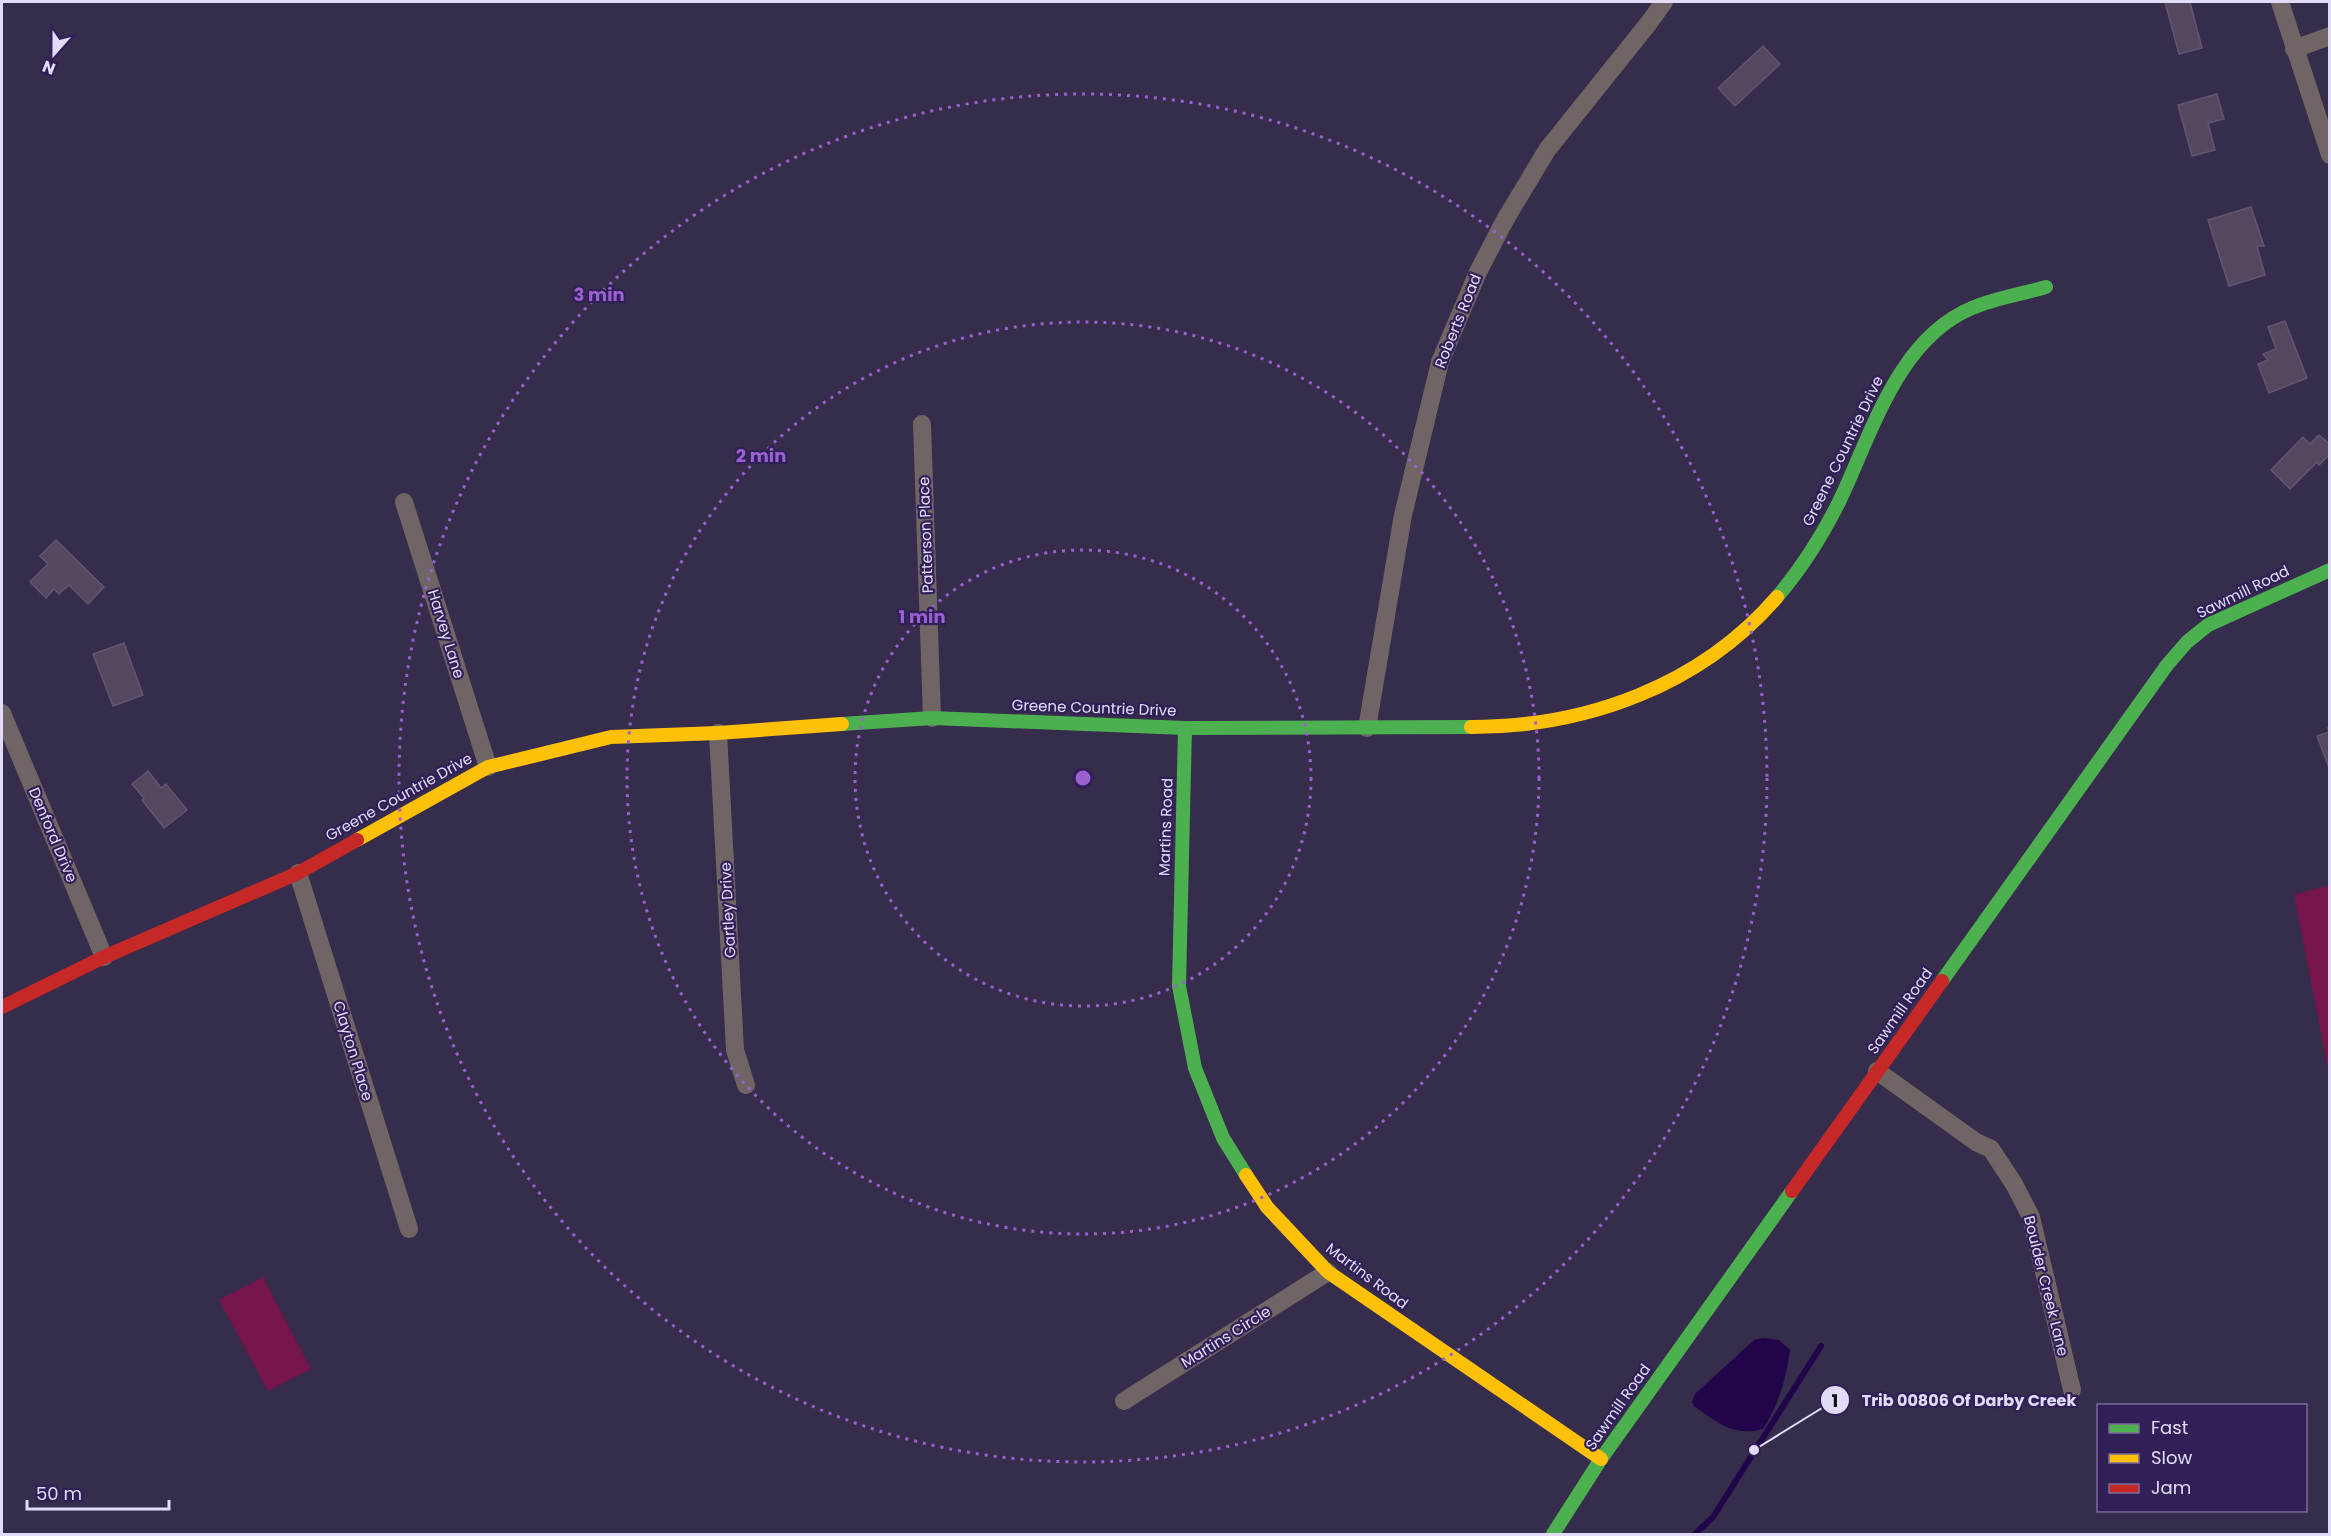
<svg xmlns="http://www.w3.org/2000/svg" width="2331" height="1536" viewBox="0 0 2331 1536" font-family="Poppins,sans-serif">
  <style>
    .green { fill: #75154c }
    .water { fill: #22044a }
    .lines { fill: none; stroke-linecap: round; stroke-linejoin: round }
    .stream { stroke: #22044a; stroke-width: 6 }
    .building { fill: #544861; stroke: #61556f; stroke-width: 1.5 }
    .street { stroke: #6f6564; stroke-width: 18 }
    .fast { stroke: #4caf50; stroke-width: 14 }
    .slow { stroke: #ffc107; stroke-width: 14 }
    .jam { stroke: #c62828; stroke-width: 14 }
    .ring { fill: none; stroke: #9a61d0; stroke-width: 3; stroke-dasharray: 3 6 }
    .labels { text-anchor: middle; stroke-width: 4.5; stroke-linejoin: round; paint-order: stroke }
    .street-label { font-size: 15px; fill: #e2dcf9; stroke: #311f58 }
    .centre { fill: #9a61d0; stroke: #311f58; stroke-width: 3 }
    .ring-label { font-size: 18px; text-anchor: middle; font-weight: bold; fill: #9a61d0; stroke: #311f58; stroke-width: 4.5; stroke-linejoin: round; paint-order: stroke }
    .leader { fill: none; stroke: #e2dcf9; stroke-width: 2 }
    .callout-dot { fill: #e2dcf9; stroke: #311f58; stroke-width: 2 }
    .mark-label { font-size: 18px; text-anchor: middle; font-weight: bold; fill: #111 }
    .callout-label { font-size: 16px; text-anchor: middle; font-weight: bold; fill: #e2dcf9; stroke: #311f58; stroke-width: 4.5; stroke-linejoin: round; paint-order: stroke }
  </style>
  <rect width="100%" height="100%" fill="#362c4b"/>
  <g class="green">
    <polygon points="2329,885 2330,885 2329,1074 2294,895"/>
    <polygon points="263,1277 311,1369 268,1391 219,1300"/>
  </g>
  <path class="water" d="M 1763,1338 L 1779,1340 L 1790,1350 C 1786,1380 1779,1403 1763,1429 C 1733,1437 1717,1422 1694,1406 L 1692,1402 L 1695,1394 L 1754,1340 Z"/>
  <g class="lines">
    <polyline class="stream" points="1695,1534 1713,1517 1821,1346"/>
  </g>
  <g class="building">
    <polygon points="2165,2 2190,2 2202,48 2179,54"/>
    <polygon points="1763,46 1780,64 1735,106 1718,88"/>
    <polygon points="2217,94 2224,119 2208,123 2215,150 2192,156 2178,105"/>
    <polygon points="2251,207 2264,246 2257,246 2265,275 2229,286 2208,220"/>
    <polygon points="2285,321 2307,378 2269,393 2258,364 2268,360 2263,354 2276,349 2268,327"/>
    <polygon points="2319,435 2330,444 2330,454 2319,465 2317,462 2290,489 2271,470 2303,437 2310,444"/>
    <polygon points="56,540 104,587 88,604 69,585 59,594 54,589 46,598 30,582 48,564 40,556"/>
    <polygon points="124,643 143,695 113,706 93,654"/>
    <polygon points="2328,728 2330,728 2330,770 2317,736 2329,732"/>
    <polygon points="148,771 161,788 166,784 187,810 164,828 142,800 144,798 132,784"/>
  </g>
  <g class="lines">
    <g class="street">
      <polyline points="2280,2 2330,155"/>
      <polyline points="2294,49 2330,36"/>
      <polyline points="922,424 932,718"/>
      <polyline points="404,502 488,767"/>
      <polyline points="2,713 104,957"/>
      <polyline points="1367,728 1403,515 1440,362 1478,272 1505,220 1547,150 1648,24 1664,2"/>
      <polyline points="718,733 735,1050 746,1085"/>
      <polyline points="298,873 409,1229"/>
      <polyline points="1877,1071 1976,1142 1991,1149 2014,1184 2031,1217 2072,1390"/>
      <polyline points="1124,1401 1328,1272"/>
    </g>
    <g class="fast">
      <path d="M 1777,597 C 1801,569 1822,536 1839,502 C 1871,436 1897,339 1972,308 C 1995,298 2022,294 2046,287"/>
      <polyline points="842,724 932,718 1185,728 1471,727"/>
      <polyline points="1185,728 1179,986 1195,1068 1223,1138 1246,1175"/>
      <polyline points="1942,981 2167,665 2187,642 2208,625 2330,570"/>
      <polyline points="1553,1534 1601,1459 1792,1191"/>
    </g>
    <g class="slow">
      <path d="M 1471,727 C 1586,727 1700,686 1777,597"/>
      <polyline points="357,840 488,767 611,737 718,733 842,724"/>
      <polyline points="1246,1175 1267,1207 1328,1272 1601,1459"/>
    </g>
    <g class="jam">
      <polyline points="2,1007 104,957 298,873 357,840"/>
      <polyline points="1792,1191 1942,981"/>
    </g>
  </g>
  <g class="ring">
    <circle cx="1083" cy="778" r="228"/>
    <circle cx="1083" cy="778" r="456"/>
    <circle cx="1083" cy="778" r="684"/>
  </g>
  <g class="labels">
    <g class="street-label">
      <text transform="translate(1458 321) rotate(-68)" y="5">Roberts Road</text>
      <text transform="translate(1843 451) rotate(-64)" y="5">Greene Countrie Drive</text>
      <text transform="translate(926 535) rotate(-92)" y="5">Patterson Place</text>
      <text transform="translate(2243 592) rotate(-26)" y="5">Sawmill Road</text>
      <text transform="translate(446 634) rotate(73)" y="5">Harvey Lane</text>
      <text transform="translate(1094 708) rotate(2)" y="5">Greene Countrie Drive</text>
      <text transform="translate(399 797) rotate(-29)" y="5">Greene Countrie Drive</text>
      <text transform="translate(1166 827) rotate(-88)" y="5">Martins Road</text>
      <text transform="translate(53 835) rotate(67)" y="5">Denford Drive</text>
      <text transform="translate(728 910) rotate(-93)" y="5">Gartley Drive</text>
      <text transform="translate(1900 1011) rotate(-55)" y="5">Sawmill Road</text>
      <text transform="translate(353 1051) rotate(73)" y="5">Clayton Place</text>
      <text transform="translate(1367 1276) rotate(37)" y="5">Martins Road</text>
      <text transform="translate(2046 1286) rotate(76)" y="5">Boulder Creek Lane</text>
      <text transform="translate(1226 1337) rotate(-32)" y="5">Martins Circle</text>
      <text transform="translate(1618 1407) rotate(-55)" y="5">Sawmill Road</text>
    </g>
  </g>
  <circle cx="1083" cy="778" r="9" class="centre"/>
  <g class="ring-label">
    <text x="599" y="301">3 min</text>
    <text x="761" y="462">2 min</text>
    <text x="922" y="623">1 min</text>
  </g>
  <path class="leader" d="M1754 1450L1835 1400"/>
  <g class="callout-dot">
    <circle cx="1754" cy="1450" r="6"/>
    <circle cx="1835" cy="1400" r="15"/>
  </g>
  <g class="mark-label">
    <text x="1835" y="1407">1</text>
  </g>
  <g class="callout-label">
    <text x="1969" y="1406">Trib 00806 Of Darby Creek</text>
  </g>
  <rect width="2331" height="1536" fill="none" stroke="#e2dcf9" stroke-width="6"/>
  <rect x="2097" y="1404" width="210" height="108" fill="#311f58" stroke="#786b98" stroke-width="1.5"/>
  <rect x="2109" y="1424" width="30" height="9" fill="#4caf50" stroke="#786b98" stroke-width="1.5"/>
  <text x="2151" y="1434" font-size="18" fill="#e2dcf9">Fast</text>
  <rect x="2109" y="1454" width="30" height="9" fill="#ffc107" stroke="#786b98" stroke-width="1.5"/>
  <text x="2151" y="1464" font-size="18" fill="#e2dcf9">Slow</text>
  <rect x="2109" y="1484" width="30" height="9" fill="#c62828" stroke="#786b98" stroke-width="1.5"/>
  <text x="2151" y="1494" font-size="18" fill="#e2dcf9">Jam</text>
  <g transform="translate(54 54) rotate(201)" stroke="#311f58" stroke-width="4.5" paint-order="stroke">
  <path d="M0-4.5L10 22L0 15L-10 22Z" fill="#e2dcf9"/>
  <text y="-9" font-size="16" font-weight="bold" text-anchor="middle" fill="#e2dcf9">N</text>
  </g>
  <path d="M27 1500v9h142v-9" fill="none" stroke="#e2dcf9" stroke-width="3"/>
  <text x="36" y="1500" font-size="18" fill="#e2dcf9" stroke="#311f58" stroke-width="4.5" paint-order="stroke">50 m</text>
</svg>
